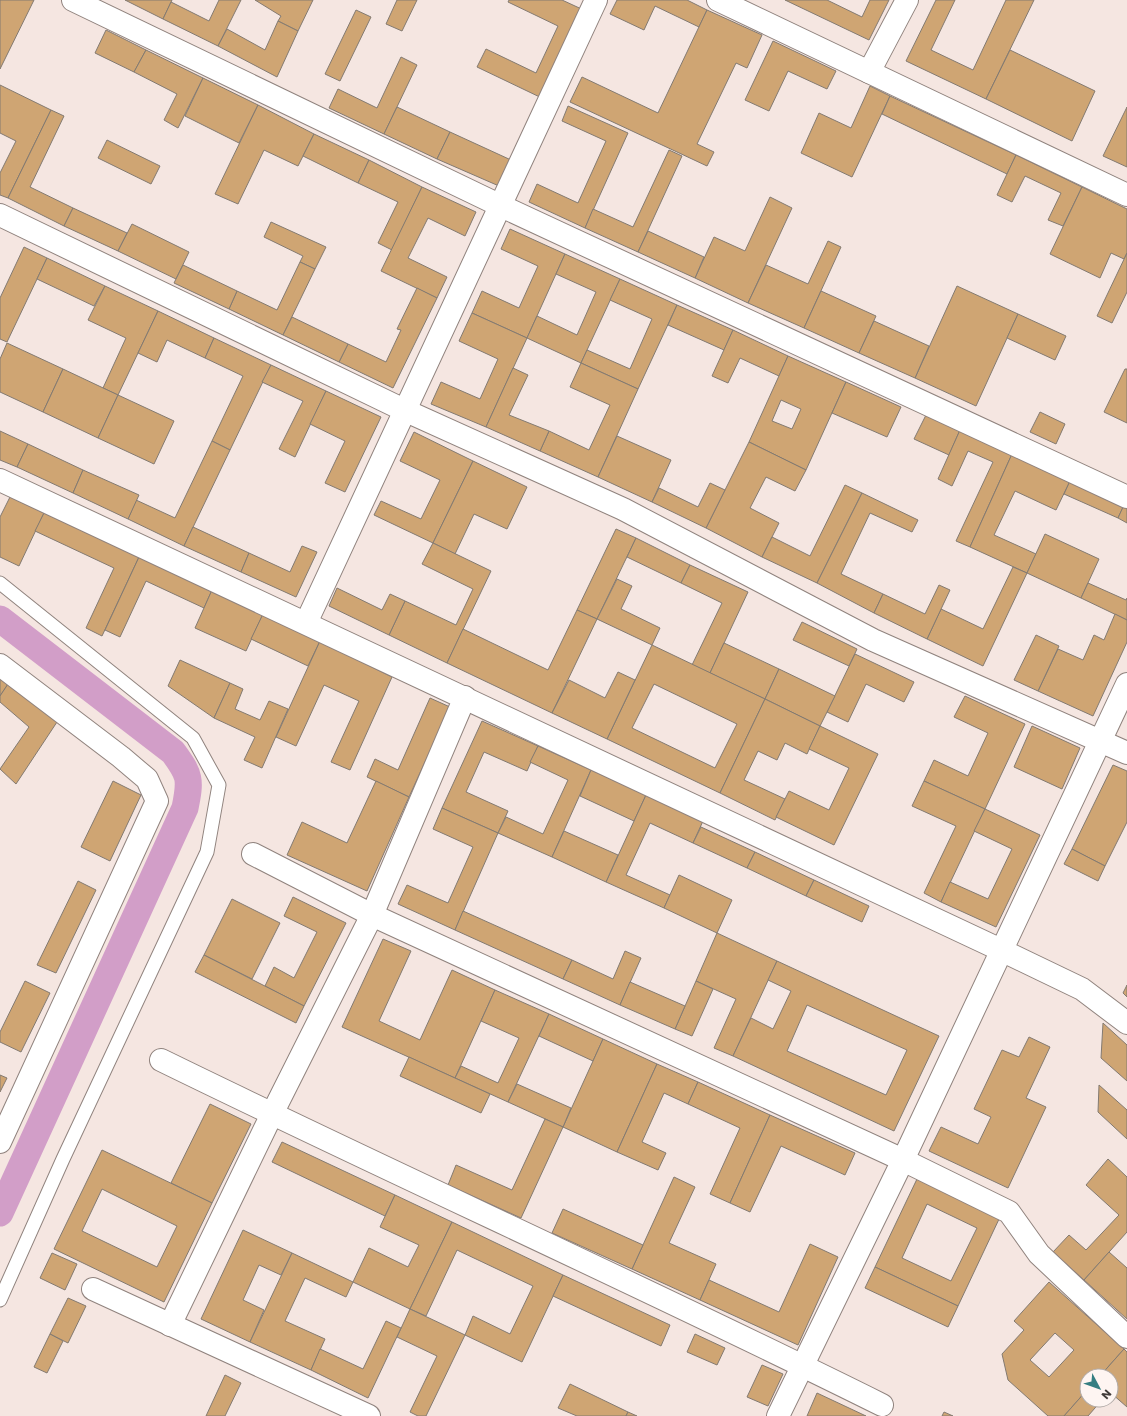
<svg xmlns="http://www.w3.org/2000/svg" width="1127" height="1416" viewBox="0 0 1127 1416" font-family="Poppins,sans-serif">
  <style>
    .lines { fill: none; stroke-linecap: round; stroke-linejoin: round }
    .canal { stroke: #d29ec8; stroke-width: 27 }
    .building { fill: #cfa573; stroke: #837a71; fill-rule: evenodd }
    .lane-casing { stroke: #90837e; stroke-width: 15 }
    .street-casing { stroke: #90837e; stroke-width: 24 }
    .lane { stroke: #fff; stroke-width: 13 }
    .street { stroke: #fff; stroke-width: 22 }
  </style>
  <rect width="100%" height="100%" fill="#f5e6e1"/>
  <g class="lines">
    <path class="canal" d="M 0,619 L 173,752 C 190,775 191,779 185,808 L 0,1213"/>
  </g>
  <g class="building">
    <polygon points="0,0 34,0 0,69"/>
    <polygon points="125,0 172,0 163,19"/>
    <polygon points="219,0 241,0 218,46 163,19 171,2 209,21"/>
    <polygon points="255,0 313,0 298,31 278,21 281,16"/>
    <polygon points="397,0 417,0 402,31 386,24"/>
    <polygon points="509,0 562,0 588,12 546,100 477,67 486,49 536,73 558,26 508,2"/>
    <polygon points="617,0 687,0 707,10 699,27 655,6 644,30 610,14"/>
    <polygon points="785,0 827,0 862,17 870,0 889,0 869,40"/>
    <polygon points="936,0 955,0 931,50 973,70 1006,0 1034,0 986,99 906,61"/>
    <polygon points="356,10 371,17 340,81 325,74"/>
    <polygon points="707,10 762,35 747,68 736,63 697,144 714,152 707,166 570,102 582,77 658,113"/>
    <polygon points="278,21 298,31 277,77 218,46 227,29 265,50"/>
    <polygon points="106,30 146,50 134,72 95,53"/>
    <polygon points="773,41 836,71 827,89 788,71 769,111 745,100"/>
    <polygon points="146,50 203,78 178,128 164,120 177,94 134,72"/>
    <polygon points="1010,50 1095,91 1072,141 986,99"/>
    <polygon points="401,57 417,65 384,134 329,108 338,89 377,108"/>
    <polygon points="203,78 258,105 239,143 185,116"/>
    <polygon points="0,85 51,110 8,198 0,195 0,173 16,141 0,133"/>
    <polygon points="870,86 890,96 852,177 801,153 819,113 851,128"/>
    <polygon points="890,96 1016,155 1007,174 882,114"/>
    <polygon points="258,105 314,134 298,166 264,150 238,204 215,194"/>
    <polygon points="568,106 628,133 585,228 529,202 537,184 578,203 606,141 562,121"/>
    <polygon points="397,107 450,132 437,159 384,134"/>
    <polygon points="1127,107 1127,167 1103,156"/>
    <polygon points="51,110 64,116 30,187 73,208 64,226 8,198"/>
    <polygon points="450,132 511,160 499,186 437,159"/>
    <polygon points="314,134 369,160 358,183 303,156"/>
    <polygon points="107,140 160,166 151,184 98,158"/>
    <polygon points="669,150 682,156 638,252 585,228 593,209 633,227"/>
    <polygon points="1016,155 1082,187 1063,226 1048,220 1061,193 1025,176 1012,202 997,195"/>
    <polygon points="369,160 422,187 392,250 378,243 398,202 358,183"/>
    <polygon points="422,187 476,212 465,236 428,218 408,258 447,277 437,298 381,271"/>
    <polygon points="1082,187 1127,209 1127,253 1124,259 1111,253 1100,278 1050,254"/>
    <polygon points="770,197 792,208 748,303 695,278 714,237 745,251"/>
    <polygon points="73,208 127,233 118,251 64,226"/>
    <polygon points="271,222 326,247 315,269 300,262 303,256 264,237"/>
    <polygon points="132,224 189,252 176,279 118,251"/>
    <polygon points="510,229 565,254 527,338 472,313 482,291 519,308 538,266 501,249"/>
    <polygon points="648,231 704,257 695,278 638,252"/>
    <polygon points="828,241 841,247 804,328 748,303 766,265 808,284"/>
    <polygon points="24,247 47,258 7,342 0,339 0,298"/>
    <polygon points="1127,253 1127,292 1112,323 1097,316"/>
    <polygon points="565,254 620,279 581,363 527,338 537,316 577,335 596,292 556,274"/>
    <polygon points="47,258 105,286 94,306 37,279"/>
    <polygon points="300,262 315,269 283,335 229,309 237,291 277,310"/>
    <polygon points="183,265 237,291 229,309 174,283"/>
    <polygon points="620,279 677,305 638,389 581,363 587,350 630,369 652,319 610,300"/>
    <polygon points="105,286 158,311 118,395 103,388 126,338 88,320"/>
    <polygon points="957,286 1018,314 976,406 915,378"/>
    <polygon points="417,288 437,298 393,388 339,362 348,344 386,362 401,330 397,329"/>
    <polygon points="821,291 876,316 859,353 804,328"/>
    <polygon points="677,305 733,330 724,350 668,325"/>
    <polygon points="158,311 214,338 205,358 167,340 157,362 138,353"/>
    <polygon points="472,313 527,338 486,427 431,404 441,382 480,399 498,359 459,341"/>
    <polygon points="1018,314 1066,336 1055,360 1007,338"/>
    <polygon points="292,317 348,344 339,362 283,335"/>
    <polygon points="874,321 929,346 915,378 859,353"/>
    <polygon points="733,330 788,356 779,376 740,358 728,383 712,376"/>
    <polygon points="214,338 271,365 230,450 212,441 243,376 205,358"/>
    <polygon points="7,343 63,369 43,412 0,392 0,359"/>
    <path d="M 788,356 L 846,382 L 806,470 L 749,442 ZM 781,400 L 801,409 L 792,429 L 772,421 Z"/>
    <polygon points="581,363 638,389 598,477 540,451 549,431 589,450 610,405 570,387"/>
    <polygon points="271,365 326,391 295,457 279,449 303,401 262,382"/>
    <polygon points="513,368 528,375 509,415 549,431 540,451 486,427"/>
    <polygon points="63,369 118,395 98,438 43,412"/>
    <polygon points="1125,369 1127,369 1127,423 1104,412"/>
    <polygon points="846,382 901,407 887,437 832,413"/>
    <polygon points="326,391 381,417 345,492 325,483 345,441 310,424"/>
    <polygon points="118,395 174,421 154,464 98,438"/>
    <polygon points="1040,412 1065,424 1056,444 1030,432"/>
    <polygon points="926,415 960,430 949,455 914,439"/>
    <polygon points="960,430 1012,454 970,547 956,541 993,462 968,451 952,486 938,479"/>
    <polygon points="0,431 28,444 17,467 0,460"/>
    <polygon points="414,432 473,461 433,543 374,515 381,501 421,519 440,480 400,461"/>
    <polygon points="617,436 671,460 652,502 598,477"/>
    <polygon points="212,441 230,450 184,546 128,519 136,500 175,518"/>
    <polygon points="749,442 806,470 795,491 766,477 750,508 779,523 762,557 706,528"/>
    <polygon points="28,444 83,470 73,493 17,467"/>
    <polygon points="1012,454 1070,481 1056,510 1015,491 994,535 1036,554 1027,573 970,547"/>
    <polygon points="473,461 527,487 507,529 474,514 455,554 433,543"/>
    <polygon points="83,470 139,495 128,519 73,493"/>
    <polygon points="1070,481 1124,505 1118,518 1064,494"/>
    <polygon points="710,483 725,490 706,528 652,502 659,488 698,507"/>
    <polygon points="845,485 862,493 817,583 762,557 772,537 810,556"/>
    <polygon points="862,493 918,520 912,532 870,513 841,574 883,594 874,613 817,583"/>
    <polygon points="10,497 44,513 19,566 0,557 0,517"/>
    <polygon points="1124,505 1127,507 1127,523 1118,518"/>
    <polygon points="44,513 139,557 102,636 86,628 114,568 35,531"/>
    <polygon points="193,527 249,553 241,572 184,546"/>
    <polygon points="616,529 636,538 597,619 577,610"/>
    <polygon points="1045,534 1099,559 1081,598 1027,573"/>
    <polygon points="636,538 690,565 681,583 627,557"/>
    <polygon points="433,543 491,571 447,663 389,635 405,601 456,625 473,589 422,564"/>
    <polygon points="302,546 317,552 296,597 241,572 249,553 290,572"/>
    <polygon points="139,557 212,590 204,608 146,581 120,637 105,630"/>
    <polygon points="690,565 748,592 710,673 692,665 722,603 681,583"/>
    <polygon points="1013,567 1027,573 983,666 927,639 941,609 983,629"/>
    <polygon points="617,579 632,586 621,609 660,628 652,645 597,619"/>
    <polygon points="1088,583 1126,600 1127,598 1127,620 1081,598"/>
    <polygon points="939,585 950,590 927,639 874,613 883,594 925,614"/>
    <polygon points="337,588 382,610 390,594 405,601 389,635 329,606"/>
    <polygon points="212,590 263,614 246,651 195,628"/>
    <polygon points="577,610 597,619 552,713 447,663 463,629 548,670"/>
    <polygon points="263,614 320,641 308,666 251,639"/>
    <polygon points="1115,614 1127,620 1127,642 1093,716 1038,691 1058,649 1083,660 1094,635 1104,640"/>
    <polygon points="802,622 857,649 849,666 793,640"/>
    <polygon points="1036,635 1059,646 1038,691 1014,680"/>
    <polygon points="320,641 392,677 350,770 331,762 359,701 324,685 296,746 276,737"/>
    <polygon points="724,643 779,669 765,699 710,673"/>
    <path d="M 652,645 L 765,699 L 720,793 L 607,739 ZM 654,684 L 737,724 L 715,768 L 632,728 Z"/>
    <polygon points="855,654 914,682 904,702 866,684 848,722 827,712"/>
    <polygon points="180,660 230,683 214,718 168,686"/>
    <polygon points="779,669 835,696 820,726 765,699"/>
    <polygon points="618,672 635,680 607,739 552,713 569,680 605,698"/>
    <polygon points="0,678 8,684 0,696"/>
    <polygon points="230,683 243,689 235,709 260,720 269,701 288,709 262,768 244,760 255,737 214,718"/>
    <polygon points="8,684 57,722 16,784 0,769 29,727 0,702 0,696"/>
    <polygon points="965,696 1025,724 985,809 924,781 934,760 968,776 988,733 954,717"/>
    <polygon points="430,698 450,707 409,797 367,777 375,759 398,770"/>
    <polygon points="765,699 820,726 807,754 785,743 777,760 758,751 744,780 785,799 775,820 720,793"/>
    <polygon points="482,721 538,746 527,771 484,752 466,792 508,811 498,833 442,808"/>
    <polygon points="820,726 878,754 834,845 776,817 789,791 829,810 849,768 809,749"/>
    <polygon points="1032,726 1080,748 1062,789 1014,767"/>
    <polygon points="538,746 591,770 552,857 498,833 506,817 543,834 568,780 530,762"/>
    <polygon points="1113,765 1127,771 1127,822 1105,866 1072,849"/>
    <polygon points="591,770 646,795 634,821 580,796"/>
    <polygon points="113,781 141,795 110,861 81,847"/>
    <polygon points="376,781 409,797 367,891 287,855 302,822 347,843"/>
    <polygon points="924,781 985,809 941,902 924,893 956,826 912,806"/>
    <polygon points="646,795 703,821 693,843 650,823 626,875 670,895 664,908 606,882"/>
    <polygon points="442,808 498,833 455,930 398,904 407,885 448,903 473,847 433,829"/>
    <polygon points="985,809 1040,835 996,927 941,902 950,882 988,899 1012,849 974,831"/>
    <polygon points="701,827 755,852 747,868 693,843"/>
    <polygon points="564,831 618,855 606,882 552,857"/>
    <polygon points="1072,849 1105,866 1098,881 1064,864"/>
    <polygon points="755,852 814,880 806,896 747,868"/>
    <polygon points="679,875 732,900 717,933 664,908"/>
    <polygon points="814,880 869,906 862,922 806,896"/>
    <polygon points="78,881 96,890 56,973 37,965"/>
    <polygon points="293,897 346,923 304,1006 265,986 274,967 294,978 317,932 284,916"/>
    <polygon points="232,899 280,923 252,979 204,955"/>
    <polygon points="463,911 572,960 563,979 455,930"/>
    <polygon points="717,933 777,961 733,1056 714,1048 736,999 696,981"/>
    <polygon points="383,939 411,951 379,1021 420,1040 452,970 495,990 455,1078 342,1027"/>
    <polygon points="625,951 641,958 620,1005 563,979 572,960 613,979"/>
    <polygon points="204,955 304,1006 296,1023 195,972"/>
    <path d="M 777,961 L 939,1036 L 894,1131 L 733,1056 L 751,1018 L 773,1029 L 791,991 L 768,980 ZM 807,1005 L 907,1050 L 886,1095 L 787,1051 Z"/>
    <polygon points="25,981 50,993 21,1052 0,1042 0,1032"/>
    <polygon points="696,981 713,989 692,1036 675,1029"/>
    <polygon points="630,982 685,1006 675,1029 620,1005"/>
    <polygon points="1127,985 1127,997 1123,993"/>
    <polygon points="495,990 549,1014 508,1102 455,1078 461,1066 498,1083 519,1038 481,1021"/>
    <polygon points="549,1014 603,1039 593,1061 539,1036"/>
    <polygon points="1103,1023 1127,1045 1127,1081 1101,1058"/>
    <polygon points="1029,1037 1050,1047 1026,1098 1046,1107 1008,1188 929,1151 941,1127 978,1144 991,1117 974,1109 1002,1050 1019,1057"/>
    <polygon points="603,1039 657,1064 617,1152 563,1127"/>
    <polygon points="409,1057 490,1094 481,1113 400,1076"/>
    <polygon points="657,1064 698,1082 688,1104 664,1093 642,1142 666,1153 658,1170 617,1152"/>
    <polygon points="0,1075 7,1078 0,1092"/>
    <polygon points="698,1082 770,1115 730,1203 710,1194 740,1128 688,1104"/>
    <polygon points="517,1084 571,1108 563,1127 508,1102"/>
    <polygon points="1099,1085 1127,1110 1127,1139 1098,1112"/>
    <polygon points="210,1104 251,1124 212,1203 171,1183"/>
    <polygon points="770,1115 855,1153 845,1175 781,1146 750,1212 730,1203"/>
    <polygon points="545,1119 563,1127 521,1218 448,1185 456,1165 512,1190"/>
    <polygon points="282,1142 395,1195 385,1216 272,1162"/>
    <path d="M 102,1150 L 212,1203 L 164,1302 L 54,1249 ZM 102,1189 L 177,1226 L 157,1267 L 82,1231 Z"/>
    <polygon points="1108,1159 1127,1177 1127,1232 1084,1280 1053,1252 1069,1235 1086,1250 1119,1215 1086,1185"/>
    <polygon points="674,1177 695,1187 669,1243 716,1264 700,1300 632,1269"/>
    <path d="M 917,1179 L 1000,1217 L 958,1306 L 875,1267 ZM 927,1204 L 977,1228 L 951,1281 L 902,1258 Z"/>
    <polygon points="395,1195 452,1222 410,1309 353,1282 369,1248 408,1267 419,1245 380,1227"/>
    <polygon points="563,1209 643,1245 632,1269 552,1233"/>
    <polygon points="452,1222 563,1275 522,1362 465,1335 473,1316 510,1334 533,1286 457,1250 426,1316 410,1309"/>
    <polygon points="243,1230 292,1253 281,1275 259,1265 243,1300 264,1310 250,1342 201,1319"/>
    <polygon points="810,1244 838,1257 798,1345 700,1300 709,1280 779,1312"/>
    <polygon points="1109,1252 1127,1268 1127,1319 1084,1280"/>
    <polygon points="52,1253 77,1264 65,1290 40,1278"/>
    <polygon points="292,1253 353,1282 346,1297 305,1278 285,1321 325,1339 311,1370 250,1342"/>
    <polygon points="875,1267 958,1306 948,1327 865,1288"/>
    <polygon points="563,1275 670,1325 661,1346 553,1296"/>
    <path d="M 1049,1282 L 1124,1349 L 1100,1376 L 1087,1376 L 1087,1390 L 1064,1416 L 1048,1416 L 1008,1380 L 1002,1354 L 1024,1330 L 1014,1321 ZM 1055,1333 L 1074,1350 L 1049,1377 L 1030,1360 Z"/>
    <polygon points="68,1298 86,1306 68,1343 50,1334"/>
    <polygon points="410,1309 465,1335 426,1416 418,1416 410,1412 437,1356 397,1337"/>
    <polygon points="386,1321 401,1328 368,1398 311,1370 320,1349 363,1369"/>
    <polygon points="50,1334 63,1341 47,1373 34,1367"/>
    <polygon points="695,1334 725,1348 717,1365 687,1352"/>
    <polygon points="1124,1349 1127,1352 1127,1407 1111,1393 1111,1376 1100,1376"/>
    <polygon points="762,1365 783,1374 768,1406 747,1397"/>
    <polygon points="225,1375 241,1383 225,1416 206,1416"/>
    <polygon points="570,1384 628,1412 626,1416 577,1416 558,1408"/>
    <polygon points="1087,1390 1087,1400 1102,1400 1088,1416 1064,1416"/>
    <polygon points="817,1393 866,1416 807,1416"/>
    <polygon points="628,1412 637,1416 626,1416"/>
    <polygon points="944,1412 953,1416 942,1416"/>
  </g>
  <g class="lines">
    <defs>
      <polyline id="lane" points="0,583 193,738 219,785 207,852 63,1159 0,1300"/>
      <g id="street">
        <polyline points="73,0 499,205 1127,497"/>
        <polyline points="718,0 1127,195"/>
        <polyline points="869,72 907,0"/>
        <polyline points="0,215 404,410 623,509 873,640 1127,753"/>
        <polyline points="0,480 1001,950 1082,989 1127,1023"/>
        <polyline points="306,623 596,0"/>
        <polyline points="0,665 121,757 147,779 157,801 0,1142"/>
        <polyline points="253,854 372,915 903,1160 1009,1212 1039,1254 1127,1337"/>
        <path d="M 161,1060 C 400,1177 643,1286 882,1405"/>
        <polyline points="93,1289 369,1416"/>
        <polyline points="170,1325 272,1114 372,915 465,697"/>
        <polyline points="778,1416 903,1160 1127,684"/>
      </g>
    </defs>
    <use href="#lane" class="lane-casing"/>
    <use href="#street" class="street-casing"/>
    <use href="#lane" class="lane"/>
    <use href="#street" class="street"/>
  </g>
  <g transform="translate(1099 1388) rotate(131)"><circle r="19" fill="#fef5f2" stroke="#b2aba8"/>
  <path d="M0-3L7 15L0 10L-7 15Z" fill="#357e82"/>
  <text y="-6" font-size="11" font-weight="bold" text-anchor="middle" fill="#413b39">N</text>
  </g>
</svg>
